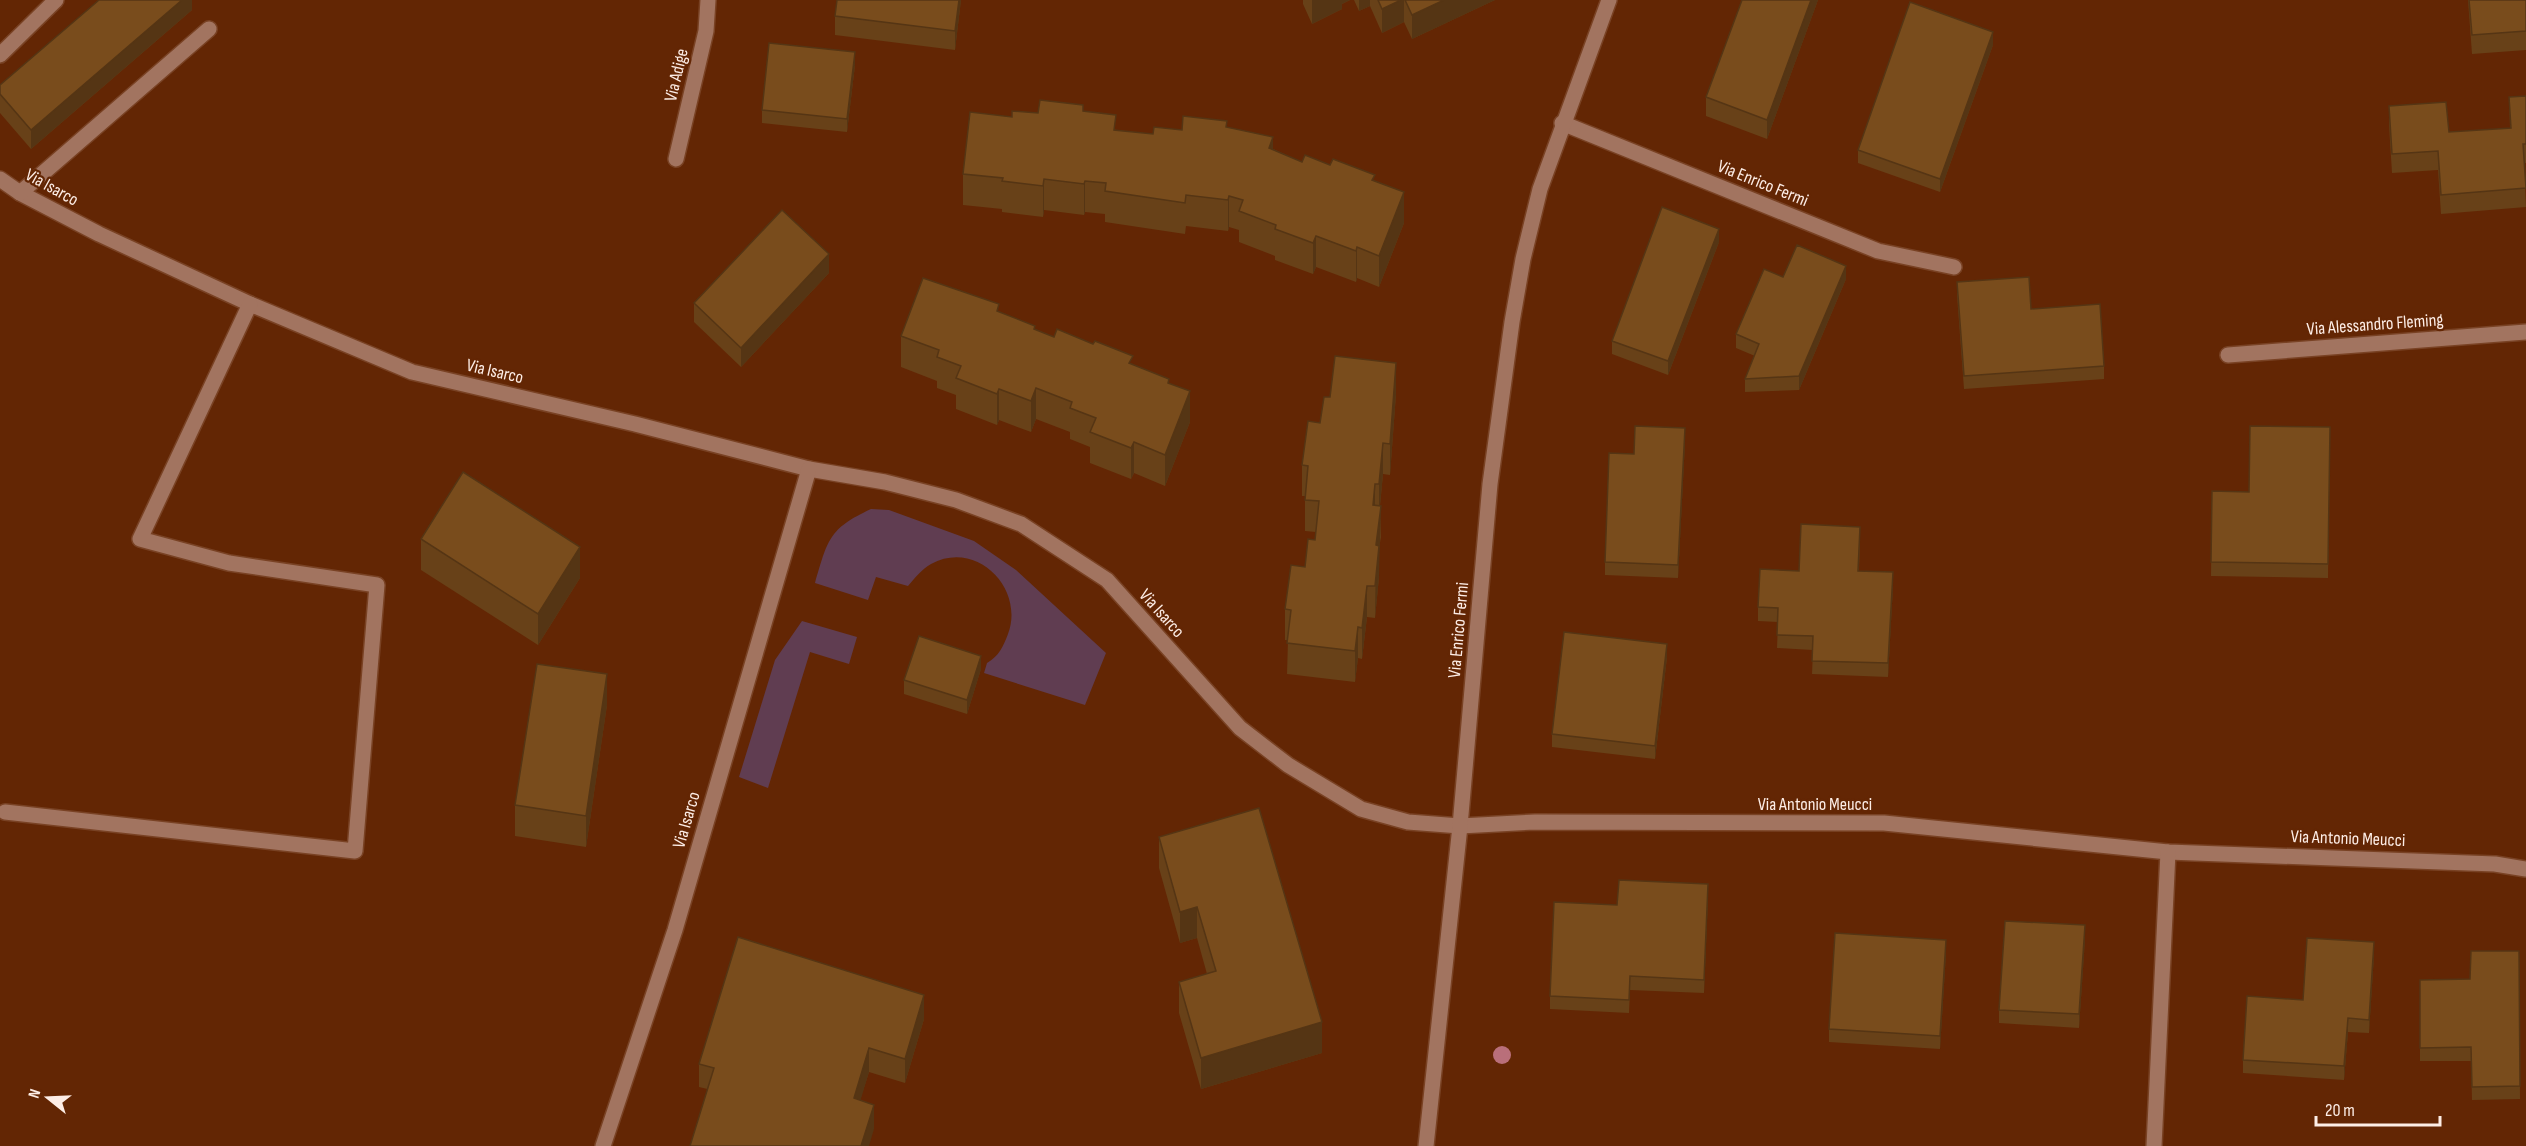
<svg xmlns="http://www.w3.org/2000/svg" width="2526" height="1146" viewBox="0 0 2526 1146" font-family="'Sofia Sans Condensed',sans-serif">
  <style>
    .green { fill: #603d51 }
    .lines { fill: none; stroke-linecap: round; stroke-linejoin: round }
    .minor-casing { stroke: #794224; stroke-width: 18 }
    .minor { stroke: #a27460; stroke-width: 15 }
    .tree { fill: #b96f7a }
    .wall { fill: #684118 }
    .shaded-wall { fill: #553514 }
    .building { fill: #794c1c; stroke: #553514; stroke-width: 1.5 }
    .labels { text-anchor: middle; stroke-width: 4.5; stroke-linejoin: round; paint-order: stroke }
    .street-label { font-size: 18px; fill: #fdede6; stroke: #632604 }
  </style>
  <rect width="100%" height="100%" fill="#632604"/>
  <g class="green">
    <path d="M 871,509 L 889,510 L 974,541 L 1016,570 L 1106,653 L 1085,705 L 984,673 L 987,663 C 999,656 1003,647 1008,634 C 1025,589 977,539 931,564 C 921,570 915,578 908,586 L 876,577 L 868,600 L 815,583 C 828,540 828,529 871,509 Z"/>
    <polygon points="802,621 857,637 849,664 810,652 768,788 739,777 775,660"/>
  </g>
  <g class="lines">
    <defs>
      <g id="minor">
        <polyline points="0,55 56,0"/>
        <polyline points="1562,123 1878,251 1954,267"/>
        <polyline points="676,159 706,31 708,0"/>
        <polyline points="0,179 20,193 99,234 250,304 412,372 635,424 809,469 885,482 956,500 1021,524 1107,580 1240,728 1288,765 1361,809 1408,822 1460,826 1535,822 1884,823 2168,852 2495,864 2526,869"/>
        <polyline points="20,193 209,29"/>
        <polyline points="2228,355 2526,332"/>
        <polyline points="5,812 355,851 377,585 229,563 140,539 250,304"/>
        <polyline points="603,1146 675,930 809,469"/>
        <polyline points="1426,1146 1460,826 1490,484 1512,322 1523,259 1540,189 1609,0"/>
        <polyline points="2154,1146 2168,852"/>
      </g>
    </defs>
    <use href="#minor" class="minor-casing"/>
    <use href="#minor" class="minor"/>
  </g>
  <circle class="tree" cx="1502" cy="1055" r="9"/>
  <g class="wall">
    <polygon points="192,0 192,10 31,149 0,113 0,85"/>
    <polygon points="837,0 961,0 955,50 835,35 835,16"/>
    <polygon points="1303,0 1350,0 1342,4 1342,9 1312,24 1303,4"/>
    <polygon points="1354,0 1495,0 1412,39 1404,22 1382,33 1370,6 1359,11"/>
    <polygon points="1742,0 1818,0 1767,139 1706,116 1706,97"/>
    <polygon points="2468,0 2526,0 2526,50 2472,54"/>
    <polygon points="1993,45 1940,192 1858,163 1858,150"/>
    <polygon points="855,65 847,132 762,123 762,110"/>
    <polygon points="2526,96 2526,163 2524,163 2526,207 2441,214 2438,170 2392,173 2389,125 2389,106 2449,132 2510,128 2509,97"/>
    <polygon points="1083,111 1116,130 1153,134 1182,130 1227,127 1273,149 1302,162 1330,165 1375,181 1404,223 1379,287 1357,278 1356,282 1316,267 1313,274 1275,260 1275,256 1239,242 1239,230 1229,227 1228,231 1186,226 1185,234 1105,222 1105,214 1085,212 1084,215 1044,210 1043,217 1002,212 1002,209 963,205 963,174 1012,117 1038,113"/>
    <polygon points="1719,242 1668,375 1612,354 1612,341"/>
    <polygon points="829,273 741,367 694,322 694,303"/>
    <polygon points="1846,279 1799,390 1745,392 1745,379 1755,356 1736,348 1736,334"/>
    <polygon points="1957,282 2104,366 2104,379 1964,389 1957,295"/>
    <polygon points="999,312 1035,329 1054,337 1133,365 1169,383 1190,422 1165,486 1134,473 1131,479 1090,463 1090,447 1070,439 1070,432 1036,419 1031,432 999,420 997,425 956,409 956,395 937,388 937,381 901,367 901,336"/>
    <polygon points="1396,394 1390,475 1383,474 1380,506 1381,537 1379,548 1379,577 1375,618 1367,617 1362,659 1358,658 1355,682 1287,674 1288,640 1285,640 1285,609 1305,567 1315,540 1316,532 1305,531 1305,496 1302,496 1302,465 1330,397"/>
    <polygon points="2330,427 2328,578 2211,576 2212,491 2249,492"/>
    <polygon points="1685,442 1678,578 1605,575 1605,562 1634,454"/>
    <polygon points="421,539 580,578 538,645 421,570"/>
    <polygon points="1860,540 1859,571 1893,586 1888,677 1812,674 1813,650 1777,648 1778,622 1758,621 1758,607"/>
    <polygon points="1667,657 1655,759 1552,747 1552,734"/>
    <polygon points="981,669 967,714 904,694 904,680"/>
    <polygon points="607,705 586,847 515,836 515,805"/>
    <polygon points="1159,837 1322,1053 1201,1089 1179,1013 1179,982 1207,974 1197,938 1180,943 1159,868"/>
    <polygon points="1708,897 1704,993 1630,990 1629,1013 1550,1009 1550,996 1617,905"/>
    <polygon points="2085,939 2079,1028 1999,1023 1999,1010"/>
    <polygon points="2519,951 2520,1099 2472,1100 2471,1061 2420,1061 2420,980 2470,979"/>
    <polygon points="1946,953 1940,1049 1829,1042 1829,1029"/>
    <polygon points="2374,955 2369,1033 2348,1032 2344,1080 2243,1073 2243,1060 2303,1000"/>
    <polygon points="924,1019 905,1083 869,1072 860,1100 874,1129 699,1087 699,1064"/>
  </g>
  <g class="shaded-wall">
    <polygon points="182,0 192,0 192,10 31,149 31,130"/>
    <polygon points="959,0 961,0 955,50 955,31"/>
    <polygon points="1312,0 1350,0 1342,4 1342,9 1312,24"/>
    <polygon points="1359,0 1370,0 1370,6 1359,11"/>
    <polygon points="1401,0 1404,0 1404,22 1382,33 1382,9"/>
    <polygon points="1444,0 1495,0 1412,39 1412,15"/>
    <polygon points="1811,0 1818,0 1767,139 1767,120"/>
    <polygon points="1993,32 1993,45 1940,192 1940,179"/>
    <polygon points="855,52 855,65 847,132 847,119"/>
    <polygon points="1273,137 1273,168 1269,148"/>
    <polygon points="1044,179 1044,210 1043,217 1043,186"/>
    <polygon points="1085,181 1085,212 1084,215 1084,184"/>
    <polygon points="1404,192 1404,223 1379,287 1379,256"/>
    <polygon points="1229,196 1229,227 1228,231 1228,200"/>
    <polygon points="1719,229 1719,242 1668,375 1668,361"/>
    <polygon points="1316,236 1316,267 1313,274 1313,243"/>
    <polygon points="1357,247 1357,278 1356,282 1356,251"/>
    <polygon points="829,254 829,273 741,367 741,348"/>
    <polygon points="1846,266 1846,279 1799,390 1799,376"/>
    <polygon points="1396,363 1396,394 1390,475 1390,444"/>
    <polygon points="1036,388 1036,419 1031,432 1031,401"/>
    <polygon points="999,389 999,420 997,425 997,394"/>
    <polygon points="1190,391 1190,422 1165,486 1165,455"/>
    <polygon points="1685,428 1685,442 1678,578 1678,565"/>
    <polygon points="1134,442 1134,473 1131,479 1131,448"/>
    <polygon points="1383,443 1383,474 1379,515 1379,484"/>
    <polygon points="1375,484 1375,515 1373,505"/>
    <polygon points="1381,506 1379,577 1375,618 1376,545"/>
    <polygon points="580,547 580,578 538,645 538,614"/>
    <polygon points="1893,572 1893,586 1888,677 1888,663"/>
    <polygon points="1367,586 1367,617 1362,659 1362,628"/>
    <polygon points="1358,627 1358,658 1355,682 1355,651"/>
    <polygon points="1667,644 1667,657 1655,759 1655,746"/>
    <polygon points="981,656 981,669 967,714 967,700"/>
    <polygon points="607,674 607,705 586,847 586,816"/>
    <polygon points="1708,884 1708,897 1704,993 1704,980"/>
    <polygon points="1197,907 1197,938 1180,943 1180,912"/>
    <polygon points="2085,925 2085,939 2079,1028 2079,1014"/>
    <polygon points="1946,940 1946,953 1940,1049 1940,1036"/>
    <polygon points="2374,942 2374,955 2369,1033 2369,1020"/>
    <polygon points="924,995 924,1019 905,1083 905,1059"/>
    <polygon points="2348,1018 2348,1032 2344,1080 2344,1066"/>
    <polygon points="1322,1022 1322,1053 1201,1089 1201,1058"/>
    <polygon points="869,1048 869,1072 854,1122 854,1098"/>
    <polygon points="874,1105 874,1129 869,1146 861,1146"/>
  </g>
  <g class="building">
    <polygon points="99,0 182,0 31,130 0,94 0,85"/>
    <polygon points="837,0 959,0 955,31 835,16"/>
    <polygon points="1378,0 1401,0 1382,9"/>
    <polygon points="1405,0 1444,0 1412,15"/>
    <polygon points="1742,0 1811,0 1767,120 1706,97"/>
    <polygon points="2469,0 2526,0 2526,31 2472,35"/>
    <polygon points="1910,2 1993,32 1940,179 1858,150"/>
    <polygon points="769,43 855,52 847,119 762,110"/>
    <polygon points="2526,96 2526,144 2523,144 2526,188 2441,195 2438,151 2392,154 2389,106 2446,102 2449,132 2511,128 2509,97"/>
    <polygon points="1040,100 1083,105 1083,111 1116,115 1114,130 1153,134 1154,127 1182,130 1183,116 1227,121 1226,127 1273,137 1269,148 1302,162 1305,155 1330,165 1333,159 1375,175 1372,180 1404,192 1379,256 1357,247 1356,251 1316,236 1313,243 1275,229 1276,225 1239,211 1243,200 1229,196 1228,200 1186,195 1185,203 1105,191 1106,183 1085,181 1084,184 1044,179 1043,186 1002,181 1003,178 963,174 970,112 1012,117 1012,111 1038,113"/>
    <polygon points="1662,207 1719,229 1668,361 1612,341"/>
    <polygon points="782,210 829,254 741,348 694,303"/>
    <polygon points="1797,245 1846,266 1799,376 1745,379 1759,344 1736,334 1764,269 1783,277"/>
    <polygon points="2029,277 2031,309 2100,304 2104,366 1964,376 1957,282"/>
    <polygon points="923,278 999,304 997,311 1035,326 1034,329 1054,337 1057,329 1093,344 1095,341 1133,356 1129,363 1169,379 1168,383 1190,391 1165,455 1134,442 1131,448 1090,432 1096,418 1070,408 1072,402 1036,388 1031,401 999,389 997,394 956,378 961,366 937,357 939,350 901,336"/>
    <polygon points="1335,356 1396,363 1390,444 1383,443 1379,484 1375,484 1373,505 1381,506 1376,545 1379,546 1375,586 1367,586 1362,628 1358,627 1355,651 1287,643 1291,610 1285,609 1291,565 1305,567 1308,539 1315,540 1319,501 1305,500 1308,466 1302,465 1308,421 1320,423 1324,397 1330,397"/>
    <polygon points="1635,426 1685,428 1678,565 1605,562 1609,453 1634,454"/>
    <polygon points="2250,426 2330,427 2328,564 2211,562 2212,491 2249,492"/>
    <polygon points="463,472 580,547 538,614 421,539"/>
    <polygon points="1801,524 1860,527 1858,571 1893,572 1888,663 1812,661 1813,636 1777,635 1778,608 1758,607 1760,569 1799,571"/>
    <polygon points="1564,632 1667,644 1655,746 1552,734"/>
    <polygon points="919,636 981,656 967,700 904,680"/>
    <polygon points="537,664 607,674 586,816 515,805"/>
    <polygon points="1259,808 1322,1022 1201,1058 1179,982 1216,971 1197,907 1180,912 1159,837"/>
    <polygon points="1619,880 1708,884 1704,980 1630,976 1629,1000 1550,996 1554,902 1617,905"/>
    <polygon points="2005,921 2085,925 2079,1014 1999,1010"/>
    <polygon points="1835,933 1946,940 1940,1036 1829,1029"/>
    <polygon points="738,937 924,995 905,1059 869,1048 854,1098 874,1105 861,1146 690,1146 714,1068 699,1064"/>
    <polygon points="2307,938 2374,942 2369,1020 2348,1018 2344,1066 2243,1060 2247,996 2303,1000"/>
    <polygon points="2471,951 2519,951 2520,1086 2472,1087 2471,1047 2420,1048 2420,980 2470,979"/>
  </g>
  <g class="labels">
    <g class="street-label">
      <text transform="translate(676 75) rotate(-77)" y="6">Via Adige</text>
      <text transform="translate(1763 183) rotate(22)" y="6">Via Enrico Fermi</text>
      <text transform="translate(52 187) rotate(29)" y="6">Via Isarco</text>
      <text transform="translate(2375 324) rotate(-4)" y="6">Via Alessandro Fleming</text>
      <text transform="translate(495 371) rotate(13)" y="6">Via Isarco</text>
      <text transform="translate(1162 613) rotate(48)" y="6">Via Isarco</text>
      <text transform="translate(1458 630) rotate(-85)" y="6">Via Enrico Fermi</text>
      <text x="1815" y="810">Via Antonio Meucci</text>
      <text transform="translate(686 820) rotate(-74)" y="6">Via Isarco</text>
      <text transform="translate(2348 838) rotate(2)" y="6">Via Antonio Meucci</text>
    </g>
  </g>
  <g transform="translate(48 1098) rotate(288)" stroke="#632604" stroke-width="4.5" paint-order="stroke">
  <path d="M0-4.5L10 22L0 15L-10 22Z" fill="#fdede6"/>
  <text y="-9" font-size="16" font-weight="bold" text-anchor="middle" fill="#fdede6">N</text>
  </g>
  <path d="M2316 1116v9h124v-9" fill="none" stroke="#fdede6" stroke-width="3"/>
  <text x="2325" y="1116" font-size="18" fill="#fdede6" stroke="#632604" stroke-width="4.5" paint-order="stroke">20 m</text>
</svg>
